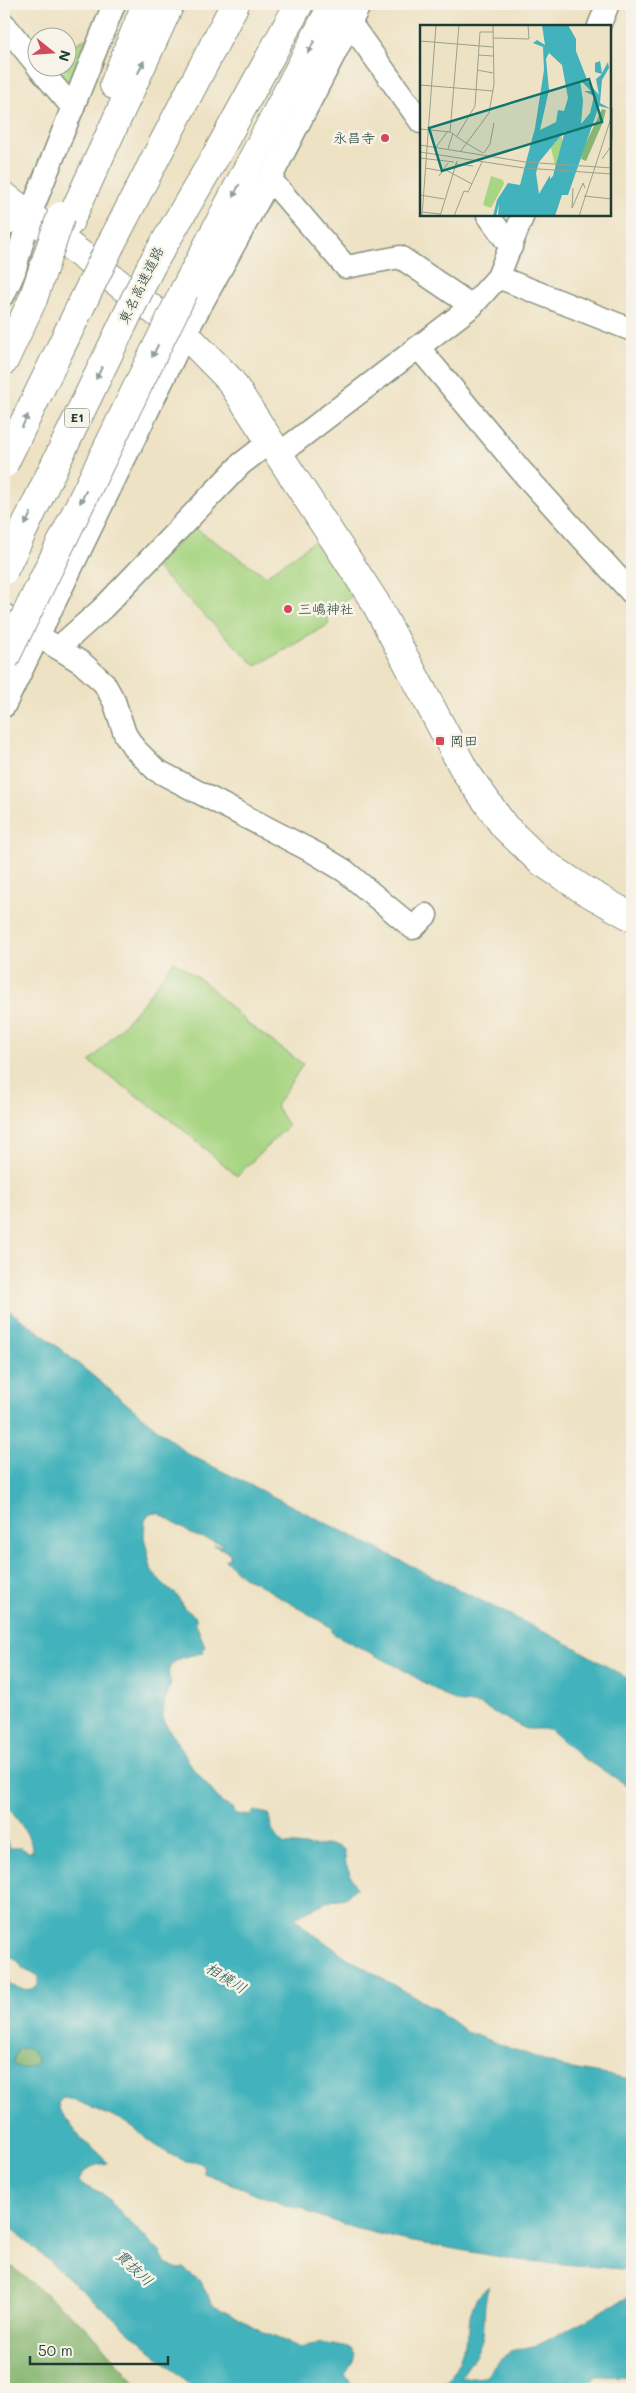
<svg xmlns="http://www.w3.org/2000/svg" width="636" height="2393" viewBox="0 0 636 2393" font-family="Mali,'Klee One',sans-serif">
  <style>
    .green { fill: #a8d583; stroke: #64895c }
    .forest { fill: #86b671; stroke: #527a52 }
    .water { fill: #42b2bc; stroke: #307878; fill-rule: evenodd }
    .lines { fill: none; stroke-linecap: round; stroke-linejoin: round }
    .minor-casing { stroke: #86907c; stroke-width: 25 }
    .tertiary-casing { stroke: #86907c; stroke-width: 30 }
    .motorway-casing { stroke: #86907c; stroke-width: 30 }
    .minor { stroke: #fff; stroke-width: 22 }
    .tertiary { stroke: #fff; stroke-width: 28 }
    .motorway { stroke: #fff; stroke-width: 28 }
    .motorway-bridge-casing { stroke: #86907c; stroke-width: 30; stroke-linecap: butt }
    .motorway-bridge { stroke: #fff; stroke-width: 28 }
    .oneway { fill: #8f9e9a }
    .poi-dot { fill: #d1495b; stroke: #f7f3e8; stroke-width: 2 }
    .labels { text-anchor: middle; stroke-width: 5; stroke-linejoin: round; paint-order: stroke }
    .shield { fill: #f7f3e8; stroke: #60746a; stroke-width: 1 }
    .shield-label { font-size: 12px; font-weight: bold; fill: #1f3d34 }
    .poi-label { font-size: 14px; fill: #1f3d34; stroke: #f7f3e8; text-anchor: start }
    .street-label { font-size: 14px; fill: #1f3d34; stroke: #f7f3e8 }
    .water-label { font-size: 15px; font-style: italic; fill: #285a56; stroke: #f7f3e8 }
    .inset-road { fill: none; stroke: #9ba08a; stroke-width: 1 }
    .view { fill: #0f766e; fill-opacity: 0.15; stroke: #0f766e; stroke-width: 2.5 }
    .inset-edge { fill: none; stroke: #1f3d34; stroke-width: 2.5 }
  </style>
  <rect width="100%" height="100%" fill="#f7f3e8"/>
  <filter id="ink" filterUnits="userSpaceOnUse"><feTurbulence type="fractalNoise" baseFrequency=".02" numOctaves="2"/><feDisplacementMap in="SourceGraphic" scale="10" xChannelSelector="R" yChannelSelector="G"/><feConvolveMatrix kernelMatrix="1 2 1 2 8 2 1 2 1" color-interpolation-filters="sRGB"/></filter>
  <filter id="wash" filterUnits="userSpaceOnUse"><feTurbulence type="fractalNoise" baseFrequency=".0096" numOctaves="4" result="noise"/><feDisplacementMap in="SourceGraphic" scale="20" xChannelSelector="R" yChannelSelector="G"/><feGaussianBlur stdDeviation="1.12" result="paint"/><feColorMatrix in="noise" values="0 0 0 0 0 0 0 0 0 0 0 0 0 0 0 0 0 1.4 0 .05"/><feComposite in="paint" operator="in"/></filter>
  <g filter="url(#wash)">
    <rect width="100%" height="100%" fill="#eee2c4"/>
    <g class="green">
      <polygon points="90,37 71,85 64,86 51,68 68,68 68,52 77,43"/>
      <polygon points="193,527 266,576 323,535 360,590 329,614 328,625 256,666 155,567"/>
      <polygon points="174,961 209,986 247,1023 303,1064 276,1106 288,1126 237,1176 180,1127 90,1062 143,1003"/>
    </g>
    <g class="forest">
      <path d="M 26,2048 C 34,2051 37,2055 37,2063 C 27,2070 21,2070 12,2063 L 18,2049 Z"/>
      <polygon points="4,2260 86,2327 140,2389 4,2389"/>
    </g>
    <g class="water">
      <path d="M 4,1307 L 42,1334 L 188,1454 L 574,1647 L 632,1681 L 632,1788 L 581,1757 L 549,1729 L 526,1729 L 480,1705 L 456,1702 L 400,1668 L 332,1633 L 332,1628 L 253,1581 L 243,1577 L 225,1560 L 230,1558 L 230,1553 L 213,1545 L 221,1546 L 224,1544 L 193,1535 L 158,1513 L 150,1514 L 145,1520 L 144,1537 L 152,1572 L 168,1589 L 176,1594 L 184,1608 L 196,1617 L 196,1624 L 205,1646 L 202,1653 C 184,1657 161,1660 171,1683 L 164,1703 L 163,1720 L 193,1768 L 222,1803 L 232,1808 L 237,1814 L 250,1816 L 254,1811 L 269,1814 C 270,1826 274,1838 285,1845 C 294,1844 300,1846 309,1846 C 324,1847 330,1841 344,1850 L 346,1864 L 356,1888 L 345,1898 L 328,1901 L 295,1917 L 305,1928 L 346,1957 L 441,2012 L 466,2032 L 566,2068 L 632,2079 L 632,2270 L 518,2260 L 408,2241 L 358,2229 L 310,2213 L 305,2208 L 285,2205 L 204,2173 L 203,2166 L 198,2162 C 171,2164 143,2133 121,2120 C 114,2116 106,2115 99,2111 C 86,2105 78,2100 63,2098 L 58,2103 L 59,2109 L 83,2141 L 101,2154 L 107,2163 C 94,2165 84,2168 79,2181 L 82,2185 L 102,2193 L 160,2253 L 166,2264 L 178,2269 L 183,2268 L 199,2280 L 213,2304 L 265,2333 L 299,2347 L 321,2343 L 350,2348 L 355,2354 L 353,2361 L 345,2374 L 354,2389 L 195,2389 L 4,2222 L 4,1975 L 7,1976 L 10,1985 C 21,1989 28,1992 38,1986 L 38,1976 L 23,1969 L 18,1961 L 4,1954 L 4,1833 L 9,1848 L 21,1848 L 28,1852 L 32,1852 C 34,1837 13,1815 4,1802 ZM 26,2048 C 34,2051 37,2055 37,2063 C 28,2070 21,2070 12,2063 L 18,2049 Z"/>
      <path d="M 489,2286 C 483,2303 485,2319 483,2336 C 480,2352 467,2365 461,2379 L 485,2377 L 510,2351 L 538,2345 L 632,2295 L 632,2376 L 596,2377 L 587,2389 L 433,2389 C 451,2382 461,2361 464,2343 C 465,2339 469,2334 469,2329 C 469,2317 471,2307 478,2296 C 480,2292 486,2289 489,2286 Z"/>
    </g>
  </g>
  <g filter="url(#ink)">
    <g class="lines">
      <defs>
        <g id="minor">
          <polyline points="350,23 421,122"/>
          <polyline points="4,24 38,66"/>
          <polyline points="599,26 608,4"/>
          <polyline points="39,68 73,108"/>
          <polyline points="270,179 346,267 400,257 472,306"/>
          <polyline points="488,215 511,247"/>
          <polyline points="4,226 20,210"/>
          <polyline points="498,277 632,330"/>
          <polyline points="4,294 14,272 29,217 114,4"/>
          <polyline points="418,347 523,473 632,593"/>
          <polyline points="279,454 472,306 498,277 523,215"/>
          <polyline points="4,615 58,648 103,608 241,464 271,441"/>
          <polyline points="58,648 82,663 104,683 114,701 125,734 134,748 156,770 317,854 345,871 413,928 426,915"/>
          <polyline points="4,706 185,334 270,179 360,4"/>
        </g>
        <polyline id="tertiary" points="4,196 185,334 230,380 375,602 465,771 504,826 539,860 584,890 632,917"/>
        <g id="motorway">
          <polyline points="114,85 146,4"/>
          <polyline points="69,223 170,4"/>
          <polyline points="111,244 235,4"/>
          <polyline points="151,266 218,152 299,4"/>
          <polyline points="184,291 333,4"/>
          <polyline points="4,361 33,299"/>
        </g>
      </defs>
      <use href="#minor" class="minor-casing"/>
      <use href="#tertiary" class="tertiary-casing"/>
      <use href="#motorway" class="motorway-casing"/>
      <use href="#minor" class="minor"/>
      <use href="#tertiary" class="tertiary"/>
      <use href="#motorway" class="motorway"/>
      <defs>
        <g id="motorway-bridge">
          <polyline points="33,299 61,216"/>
          <polyline points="4,464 111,244"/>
          <polyline points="4,570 151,266"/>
          <polyline points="4,660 184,291"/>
        </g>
      </defs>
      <use href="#motorway-bridge" class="motorway-bridge-casing"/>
      <use href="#motorway-bridge" class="motorway-bridge"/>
    </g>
    <defs><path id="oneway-solid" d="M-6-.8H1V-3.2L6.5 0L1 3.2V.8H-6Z" transform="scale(1.25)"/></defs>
    <g class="oneway">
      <use href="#oneway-solid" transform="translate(311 47) rotate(117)"/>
      <use href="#oneway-solid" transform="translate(141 67) rotate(-65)"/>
      <use href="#oneway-solid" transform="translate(236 191) rotate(117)"/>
      <use href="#oneway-solid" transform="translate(155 351) rotate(116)"/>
      <use href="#oneway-solid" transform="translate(99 373) rotate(116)"/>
      <use href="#oneway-solid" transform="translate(25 421) rotate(-64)"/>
      <use href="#oneway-solid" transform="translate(83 497) rotate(116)"/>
      <use href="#oneway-solid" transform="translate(28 519) rotate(116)"/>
    </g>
  </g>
  <g class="poi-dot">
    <circle cx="385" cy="138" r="5"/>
    <circle cx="288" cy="609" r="5"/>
    <rect x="435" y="736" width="10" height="10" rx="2.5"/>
  </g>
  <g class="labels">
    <rect class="shield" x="64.5" y="408.5" width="25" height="19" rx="4"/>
    <g class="shield-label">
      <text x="77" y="422">E1</text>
    </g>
    <g class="poi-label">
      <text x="375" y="143" text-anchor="end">永昌寺</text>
      <text x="298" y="614">三嶋神社</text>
      <text x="450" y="746">岡田</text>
    </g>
    <g class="street-label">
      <text transform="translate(141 285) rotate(-64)" y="5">東名高速道路</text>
    </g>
    <g class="water-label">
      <text transform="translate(226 1978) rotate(32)" y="5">相模川</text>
      <text transform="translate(134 2268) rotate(43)" y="5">貫抜川</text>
    </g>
  </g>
  <g transform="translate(420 25)">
    <rect width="191" height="191" fill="#eee2c4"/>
    <path d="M 142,110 L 142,125 L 136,144 L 131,123 ZM 71,151 L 83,155 L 84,159 L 71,183 L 63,180 Z" fill="#a8d583"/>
    <path d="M 182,84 L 186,85 L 183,97 L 166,136 L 161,134 L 164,122 Z" fill="#86b671"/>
    <path d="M 122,0 L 148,0 L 156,14 L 156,26 L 168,57 L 179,70 L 176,54 L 182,49 L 175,47 L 175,38 L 180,36 L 182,48 L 188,37 L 189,43 L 182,55 L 180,78 L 191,84 L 179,81 L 148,170 L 142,170 L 135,191 L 78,191 L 79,179 L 76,191 L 73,191 L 77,175 L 88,158 L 100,160 L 115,103 L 124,45 L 123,22 L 113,18 L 117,15 L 125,20 ZM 129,28 L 142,40 L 148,73 L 144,86 L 138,85 L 136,97 L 120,105 L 129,65 L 126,34 ZM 160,55 L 171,66 L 164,66 L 174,71 L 170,88 L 161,99 L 163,76 ZM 145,106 L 133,151 L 130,154 L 130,150 L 119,169 L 116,148 L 119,137 Z" fill="#42b2bc" fill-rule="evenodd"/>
    <path class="inset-road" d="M 74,13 L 109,14 L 108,0M 0,16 L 73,22M 58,30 L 73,31M 57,45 L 73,48M 0,60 L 73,66M 192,83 L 192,114M 0,104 L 30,107 L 46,118M 30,107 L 39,0M 37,111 L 55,81 L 60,7 L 74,7M 46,118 L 63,128M 0,120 L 105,137 L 192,143M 16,122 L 28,106M 28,124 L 33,108M 0,127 L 104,143 L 192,149M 40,127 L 69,88 L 74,59 L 73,0M 64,128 L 70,119 L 74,98M 0,133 L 34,137M 182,134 L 192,120M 35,139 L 53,141M 5,143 L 22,146M 24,144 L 52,159M 19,151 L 28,138M 153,163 L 152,183 L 163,158 L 165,163M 0,170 L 24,174M 164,171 L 192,174M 2,187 L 20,189M 2,191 L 16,0M 20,191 L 37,136M 34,191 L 44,166 L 48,167 L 62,137M 159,191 L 192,90"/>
    <path class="view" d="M 169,54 L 182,97 L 22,146 L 9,103 Z"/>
    <rect width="191" height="191" class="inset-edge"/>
  </g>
  <rect width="636" height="2393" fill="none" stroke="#f7f3e8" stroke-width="20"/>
  <g transform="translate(52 52) rotate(107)"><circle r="24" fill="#f7f3e8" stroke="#a1aaa0"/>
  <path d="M0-4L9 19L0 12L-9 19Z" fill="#d1495b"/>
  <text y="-8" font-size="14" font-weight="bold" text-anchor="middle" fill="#1f3d34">N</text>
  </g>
  <path d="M30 2356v8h138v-8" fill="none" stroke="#1f3d34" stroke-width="2.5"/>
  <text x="38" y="2356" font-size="15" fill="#1f3d34" stroke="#f7f3e8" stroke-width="4" paint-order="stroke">50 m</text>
</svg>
